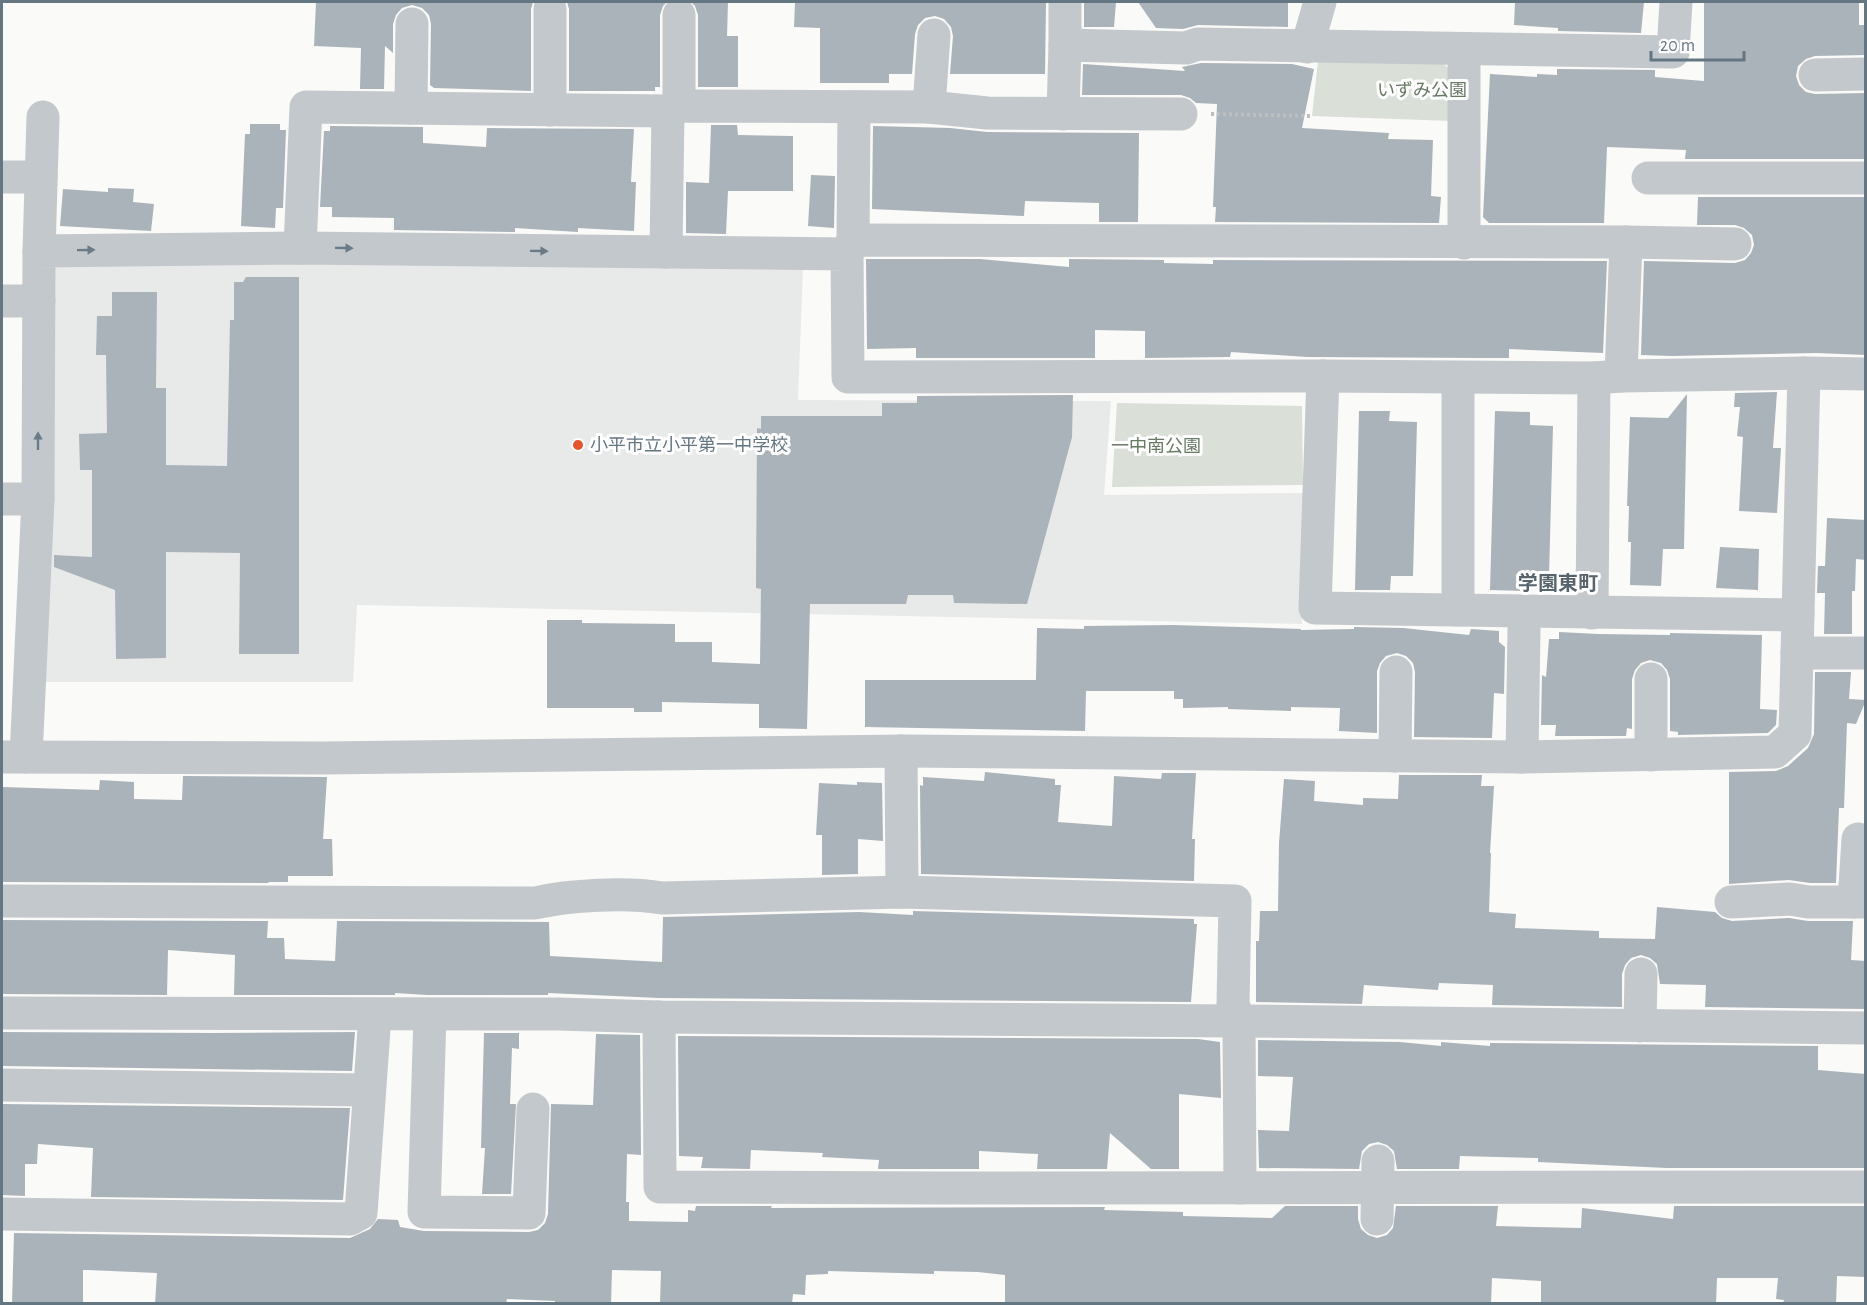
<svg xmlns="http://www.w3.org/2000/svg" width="1867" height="1305" viewBox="0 0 1867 1305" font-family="'Alegreya Sans','Noto Sans JP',sans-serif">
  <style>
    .built { fill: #e8e9e9 }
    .green { fill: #dadfd7 }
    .building { fill: #aab3b9 }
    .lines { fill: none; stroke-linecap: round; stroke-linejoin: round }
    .path { stroke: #bbbfc2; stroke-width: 4; stroke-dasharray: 3 3; stroke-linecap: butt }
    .minor { stroke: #c3c8cc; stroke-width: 33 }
    .oneway { fill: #6a7a87 }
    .poi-dot { fill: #e4572e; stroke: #fff; stroke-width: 2 }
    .labels { text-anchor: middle; stroke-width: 6; stroke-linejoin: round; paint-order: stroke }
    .park-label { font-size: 18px; fill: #687a64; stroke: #fff }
    .poi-label { font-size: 18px; fill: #657683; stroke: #fff; text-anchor: start }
    .neighbourhood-label { font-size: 20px; font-weight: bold; fill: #57646e; stroke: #fff }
  </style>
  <rect width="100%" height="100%" fill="#fafaf8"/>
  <polygon class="built" points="300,262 803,268 798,400 1111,401 1104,495 1305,493 1302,624 357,605 353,682 42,682 51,267"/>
  <g class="green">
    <polygon points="1439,60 1454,73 1452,121 1312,116 1318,61"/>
    <polygon points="1117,403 1302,406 1303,485 1112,487"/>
  </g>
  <g class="building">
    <polygon points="316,2 533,2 531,9 531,91 434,88 430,85 431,24 429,15 422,8 412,5 402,8 396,15 393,24 393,53 385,46 384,89 360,89 361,48 314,46"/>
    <polygon points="567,2 667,2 663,6 660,15 660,87 655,87 655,91 569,91 569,9"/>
    <polygon points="691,2 728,2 727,36 738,36 738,87 698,87 698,15 695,6"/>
    <polygon points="795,2 1046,2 1045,74 950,74 953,36 951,27 944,19 935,16 925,18 918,25 915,34 912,74 889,74 889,83 820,83 820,28 794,27"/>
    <polygon points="1084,2 1116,2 1114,27 1084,27"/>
    <polygon points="1138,2 1288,2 1288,27 1198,25 1183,29 1156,28"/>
    <polygon points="1515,2 1644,2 1641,33 1558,31 1558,28 1514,25"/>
    <polygon points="1704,2 1859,2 1859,25 1866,25 1866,55 1815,56 1806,59 1798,66 1796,76 1799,85 1806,92 1815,94 1866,93 1866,159 1685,159 1686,150 1607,147 1604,223 1489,223 1483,217 1490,74 1537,77 1537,74 1557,75 1557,69 1655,70 1655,77 1704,81"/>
    <polygon points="1201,63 1292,64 1314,69 1302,128 1389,133 1388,139 1433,140 1431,196 1441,197 1439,223 1215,222 1216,207 1213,207 1217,104 1196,103 1190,98 1181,95 1082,95 1083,64 1185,71 1182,67"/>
    <polygon points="250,124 280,124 280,130 286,130 283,208 276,208 275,228 241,226 245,134 250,134"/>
    <polygon points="711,125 737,125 738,135 793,136 793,191 728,191 726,234 686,233 686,182 709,183"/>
    <polygon points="330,126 423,127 423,143 486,147 487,128 634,129 631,182 636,182 634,231 578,228 578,232 515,228 515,232 394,230 394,218 332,217 332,207 320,207 324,131 330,131"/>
    <polygon points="873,126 950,128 987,132 1139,133 1138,222 1099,222 1099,203 1025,201 1024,216 872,209"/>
    <polygon points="811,175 835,176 834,228 808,226"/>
    <polygon points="108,188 134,189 133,202 154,204 151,231 60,226 63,189 108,192"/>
    <polygon points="1698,197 1866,197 1866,355 1816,353 1672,356 1641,355 1644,261 1735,263 1745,260 1751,253 1754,245 1752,235 1744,228 1735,225 1697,225"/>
    <polygon points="866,259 980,259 1069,267 1069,259 1164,260 1164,263 1213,264 1213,260 1607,261 1603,353 1509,349 1509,358 1482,358 1307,357 1231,352 1230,357 1145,358 1145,331 1095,330 1095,358 916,358 916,348 867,349"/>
    <polygon points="246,277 299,277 299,654 239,654 240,553 166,552 166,658 116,659 115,590 54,567 54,555 92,557 92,470 80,470 79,434 107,433 106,355 96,355 97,316 112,316 112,292 157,292 156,388 166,388 166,465 227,466 230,320 234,320 234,282 243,282"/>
    <polygon points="1777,392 1773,448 1781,448 1777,513 1739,511 1743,437 1737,436 1740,407 1734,407 1735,393"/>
    <polygon points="1687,394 1684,549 1663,549 1661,586 1630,585 1631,542 1628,542 1629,506 1627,506 1630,417 1668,418"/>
    <polygon points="1073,395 1072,437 1027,604 954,603 953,595 908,595 906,604 810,604 807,729 759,728 759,704 662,702 662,712 634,712 634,708 547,708 547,620 582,620 582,623 675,624 675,642 712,642 712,662 760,664 761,589 756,588 757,428 761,429 761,416 882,416 882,403 917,403 917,396"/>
    <polygon points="1359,411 1390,411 1389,421 1417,422 1413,576 1391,576 1390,590 1355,590"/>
    <polygon points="1495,411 1530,412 1530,425 1553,426 1549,576 1527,575 1527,591 1490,590"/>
    <polygon points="1827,518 1866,520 1866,560 1856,559 1855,591 1852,591 1852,634 1824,634 1825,593 1817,593 1818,566 1825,566"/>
    <polygon points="1720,547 1759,549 1758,590 1716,588"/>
    <polygon points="1173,625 1301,629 1301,630 1354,629 1354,627 1403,628 1469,635 1471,629 1499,631 1499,642 1505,647 1504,694 1494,693 1492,738 1414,737 1415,672 1413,663 1406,656 1397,653 1386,656 1380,663 1377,671 1377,733 1339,731 1340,708 1291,707 1291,711 1228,709 1228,707 1183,708 1183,699 1174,699 1174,691 1086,691 1085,731 865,727 865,680 1036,680 1037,628 1084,629 1084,626"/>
    <polygon points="1559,632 1598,634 1670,635 1670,633 1762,635 1760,709 1777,710 1776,725 1768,733 1678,735 1678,732 1670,731 1670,679 1667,670 1661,663 1650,660 1641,663 1635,670 1632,679 1632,729 1627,728 1626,736 1555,736 1556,725 1541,725 1542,675 1546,677 1549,639 1559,639"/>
    <polygon points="1815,672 1851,672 1849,699 1866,700 1856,724 1847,723 1844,808 1839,808 1836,883 1810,883 1789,880 1729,884 1729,772 1776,771 1788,766 1808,748 1814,734"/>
    <polygon points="985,772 1055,779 1055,785 1061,785 1058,822 1112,826 1114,776 1161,779 1162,773 1196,773 1192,839 1195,839 1194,881 921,874 920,785 923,786 923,777 984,781"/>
    <polygon points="1399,775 1482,775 1481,786 1494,786 1490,853 1491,853 1489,912 1516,914 1515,928 1599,931 1599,938 1655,939 1657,907 1715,912 1722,918 1732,921 1789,918 1808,921 1853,921 1851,960 1866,961 1866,1009 1705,1007 1706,985 1660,984 1657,964 1650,958 1641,955 1631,958 1625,965 1622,974 1622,1007 1492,1005 1493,985 1439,983 1438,990 1364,985 1362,1004 1256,1002 1256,941 1259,941 1260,911 1278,911 1279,843 1284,779 1315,781 1314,801 1363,805 1363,798 1398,799"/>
    <polygon points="183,776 327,777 323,839 332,839 333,876 288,876 288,882 269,882 268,883 2,882 2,787 99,790 100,780 134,782 134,799 182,800"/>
    <polygon points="857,782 882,783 883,841 858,839 858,874 822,875 822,835 816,835 819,783 857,785"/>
    <polygon points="913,911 1194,919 1194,924 1197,924 1191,1002 659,998 548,993 548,995 427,995 395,993 395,995 234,995 235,955 168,950 167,995 2,994 2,920 268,921 267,938 284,938 285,959 335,961 337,921 549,922 550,956 662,962 663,917 859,912 913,915"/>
    <polygon points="2,1032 214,1033 355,1032 352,1071 2,1066"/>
    <polygon points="484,1033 519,1033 519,1049 512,1048 510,1104 516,1104 511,1194 482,1194 485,1148 481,1148"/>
    <polygon points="596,1034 640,1035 641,1155 627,1154 626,1202 629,1202 629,1221 688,1222 688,1210 695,1211 696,1206 772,1206 771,1208 1105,1207 1104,1210 1183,1212 1183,1216 1272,1218 1285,1206 1358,1206 1358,1219 1361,1229 1368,1235 1377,1238 1387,1235 1393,1228 1396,1206 1498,1206 1496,1226 1581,1228 1582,1208 1673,1219 1674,1206 1866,1206 1866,1277 1837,1276 1836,1304 1783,1304 1784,1300 1776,1299 1778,1278 1717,1278 1716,1304 1541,1304 1541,1281 1492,1278 1491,1304 1005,1304 1005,1275 978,1272 934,1271 934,1274 828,1271 828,1274 806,1275 805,1295 793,1294 792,1304 660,1304 661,1271 612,1270 611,1304 555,1304 555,1301 507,1299 506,1304 155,1304 157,1273 88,1270 83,1270 83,1304 12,1304 14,1233 350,1238 370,1229 378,1219 398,1220 400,1227 424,1231 529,1232 538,1230 545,1223 548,1214 551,1104 593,1105"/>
    <polygon points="678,1036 1198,1039 1220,1042 1221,1098 1179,1094 1179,1169 1151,1169 1110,1133 1107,1169 1037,1169 1038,1154 979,1151 979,1169 878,1169 879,1160 822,1157 823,1153 751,1150 750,1169 701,1168 703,1157 679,1156"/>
    <polygon points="1258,1040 1400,1042 1441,1046 1441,1042 1490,1046 1490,1043 1818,1046 1818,1070 1866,1074 1866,1168 1667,1168 1538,1162 1538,1158 1460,1156 1459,1169 1397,1169 1394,1151 1387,1145 1378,1142 1369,1144 1362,1151 1359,1169 1259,1168 1258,1130 1289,1131 1293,1077 1258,1076"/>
    <polygon points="2,1104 350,1108 343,1200 91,1197 93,1148 38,1144 37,1164 25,1164 25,1196 2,1195"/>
  </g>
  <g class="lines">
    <polyline class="path" points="1211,114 1312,116"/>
    <g class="minor">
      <polyline points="1065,2 1065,45 1186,48 1198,44 1673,52 1676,2"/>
      <polyline points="550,9 550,110"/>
      <polyline points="679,15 679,106"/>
      <polyline points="1307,47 1320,2"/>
      <polyline points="1464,50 1464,243"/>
      <polyline points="1815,75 1866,74"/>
      <polyline points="929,107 934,35"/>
      <polyline points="411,108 412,24"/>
      <polyline points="1063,114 1065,45"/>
      <polyline points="2,177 41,177"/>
      <polyline points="1648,178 1866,178"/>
      <polyline points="853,240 854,107"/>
      <polyline points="1626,242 1735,244"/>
      <polyline points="300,248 306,107 668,111 679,106 929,107 987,113 1181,114"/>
      <polyline points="39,251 43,117"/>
      <polyline points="666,252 668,111"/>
      <polyline points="847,254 853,240 1626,242 1621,376"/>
      <polyline points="2,301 39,301"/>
      <polyline points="1323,376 1315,608 1798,615"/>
      <polyline points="1458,378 1458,610"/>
      <polyline points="2,499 38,499"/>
      <polyline points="1592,613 1594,378"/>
      <polyline points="1797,653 1866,653"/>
      <polyline points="901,751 902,892"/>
      <polyline points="1651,755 1651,679"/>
      <polyline points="1395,756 1396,672"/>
      <polyline points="2,757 324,758 904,751 1522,757 1775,752 1795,734 1804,373"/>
      <polyline points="26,757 38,499 39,251 300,248 847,254 848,377 1323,376 1594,378 1621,376 1804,373 1866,374"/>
      <polyline points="1522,757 1524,629"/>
      <path d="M 2,901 L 535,903 C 570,895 626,892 662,898 L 902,892 L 1235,901 L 1233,1004 L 1239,1021 L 1240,1188"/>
      <polyline points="1731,902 1790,899 1808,902 1866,902"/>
      <polyline points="1854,902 1858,839"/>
      <polyline points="2,1013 558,1014 659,1017 1239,1021 1866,1028"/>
      <polyline points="430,1015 424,1212 529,1213 533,1109"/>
      <polyline points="659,1017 660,1187 942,1188 1866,1187"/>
      <polyline points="1640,1026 1641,974"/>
      <polyline points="2,1085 368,1090"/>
      <polyline points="2,1214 350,1219 361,1213 375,1015"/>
      <polyline points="1377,1219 1378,1161"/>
    </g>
  </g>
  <defs><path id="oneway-solid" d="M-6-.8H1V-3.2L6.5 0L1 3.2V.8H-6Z" transform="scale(1.5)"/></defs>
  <g class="oneway">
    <use href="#oneway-solid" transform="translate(344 248) rotate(1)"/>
    <use href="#oneway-solid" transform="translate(86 250) rotate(-1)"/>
    <use href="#oneway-solid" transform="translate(539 251) rotate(1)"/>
    <use href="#oneway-solid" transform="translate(38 441) rotate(-90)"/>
  </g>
  <circle class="poi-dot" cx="578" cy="445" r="6"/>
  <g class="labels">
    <g class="park-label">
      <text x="1422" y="96">いずみ公園</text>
      <text x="1156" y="452">一中南公園</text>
    </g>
    <g class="poi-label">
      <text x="590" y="451">小平市立小平第一中学校</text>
    </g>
    <g class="neighbourhood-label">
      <text x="1558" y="590">学園東町</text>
    </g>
  </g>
  <rect width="1867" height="1305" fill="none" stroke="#657683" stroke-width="6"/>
  <path d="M1651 51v9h93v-9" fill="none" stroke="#657683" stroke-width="3"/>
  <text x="1660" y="51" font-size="18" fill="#657683" stroke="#ffffff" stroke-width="4.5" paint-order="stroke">20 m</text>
</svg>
